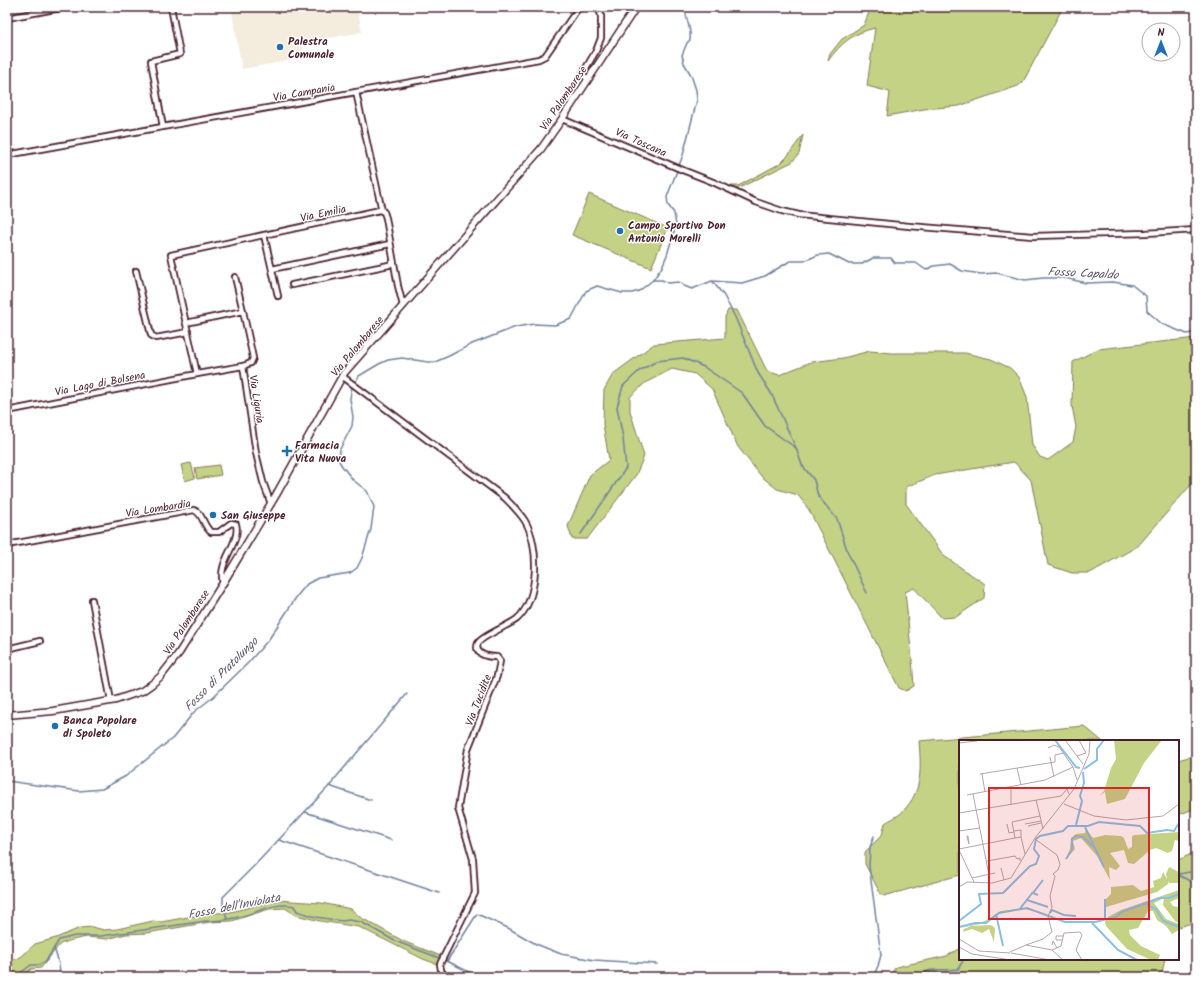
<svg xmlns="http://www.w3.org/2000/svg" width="1203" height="984" viewBox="0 0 1203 984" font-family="Kalam,sans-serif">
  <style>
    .built { fill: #f4ecdd }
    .green { fill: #c4d286; stroke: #877858 }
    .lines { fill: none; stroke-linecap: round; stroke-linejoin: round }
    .stream { stroke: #6f809b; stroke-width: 1.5 }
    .street-casing { stroke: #4a1f2b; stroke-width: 8 }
    .secondary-casing { stroke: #4a1f2b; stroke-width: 9 }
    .street { stroke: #fff; stroke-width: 4.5 }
    .secondary { stroke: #fff; stroke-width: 6 }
    .poi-dot { fill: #1f6fb2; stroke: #fff; stroke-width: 1.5 }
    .labels { text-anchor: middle; stroke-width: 3; stroke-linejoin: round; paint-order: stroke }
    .poi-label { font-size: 11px; font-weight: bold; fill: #4a1f2b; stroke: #fff; text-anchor: start }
    .street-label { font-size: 11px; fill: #4a1f2b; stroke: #fff }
    .water-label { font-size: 12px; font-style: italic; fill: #60576c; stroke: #fff }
    .inset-river { fill: none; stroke: #88c0e6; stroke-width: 2 }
    .inset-road { fill: none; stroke: #b7a5aa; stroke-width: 1 }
    .view { fill: #d62828; fill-opacity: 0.15; stroke: #d62828; stroke-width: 2 }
    .inset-edge { fill: none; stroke: #4a1f2b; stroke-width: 2 }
  </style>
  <rect width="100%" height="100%" fill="#fff"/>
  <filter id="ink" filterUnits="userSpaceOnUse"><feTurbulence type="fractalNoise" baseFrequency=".025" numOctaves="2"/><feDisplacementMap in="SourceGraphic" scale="8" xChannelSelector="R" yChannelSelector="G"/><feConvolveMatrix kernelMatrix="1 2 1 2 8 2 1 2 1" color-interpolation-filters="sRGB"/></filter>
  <g filter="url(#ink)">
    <polygon class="built" points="231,7 357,7 362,32 302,43 304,58 242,69"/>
    <g class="green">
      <path d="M 871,7 L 1063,7 L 1023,82 L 1018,86 L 959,106 L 924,109 L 887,116 L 890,92 L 867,86 L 875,28 C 853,33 841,43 828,61 L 830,54 L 842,39 L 864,25 Z"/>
      <polygon points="803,135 799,154 792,162 737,189 733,189 730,186 738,186 781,163 786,158"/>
      <polygon points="589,194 668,228 651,268 572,235"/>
      <polygon points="728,310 737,310 767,371 779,375 811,362 843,358 870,351 892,353 965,353 991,359 1010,368 1019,377 1027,397 1032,445 1040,457 1048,460 1073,442 1076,427 1072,406 1073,362 1098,349 1196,338 1196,479 1138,546 1090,573 1072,573 1048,565 1031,480 1014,462 935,475 906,487 906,504 944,556 985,584 984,598 956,617 942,618 914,588 905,592 912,659 914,686 906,691 899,688 809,510 798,495 777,489 761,476 738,447 712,389 695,374 672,369 645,383 630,397 630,411 644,456 636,475 587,539 572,539 568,526 590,475 609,460 603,424 604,390 613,374 654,344 725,338 725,317"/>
      <polygon points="191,463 195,478 185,481 181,465"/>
      <polygon points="219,465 221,475 197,479 195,468"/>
      <path d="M 1084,726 L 1102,741 L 960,741 L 960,875 L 884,896 L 880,893 L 865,864 L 865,852 L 882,835 L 885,823 C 891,819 899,816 903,811 C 923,791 921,768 919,741 Z"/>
      <polygon points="1196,755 1196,808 1178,815 1178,760"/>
      <polygon points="1196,852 1196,922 1178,927 1178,860"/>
      <polygon points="277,900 321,903 351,909 360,917 405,942 441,956 437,964 423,959 359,927 320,921 296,915 285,908 269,909 232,921 210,922 147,933 126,934 107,939 87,937 72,940 60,944 41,968 31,969 22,977 7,977 7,963 21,957 35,944 56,938 80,928 92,927 104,930 117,929 153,921 161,922 205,914 231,912"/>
      <polygon points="960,948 960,959 1165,959 1162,973 1158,977 888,977 896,967 947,956"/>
    </g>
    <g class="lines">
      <g class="stream">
        <polyline points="653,280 662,280 668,283 679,282 684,286 692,289 712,281 742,283 765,276 790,261 804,261 818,255 829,254 849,264 862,264 873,258 891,258 895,263 916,263 926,270 934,266 950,264 962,271 981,274 997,273 1025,280 1043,278 1065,278 1086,283 1113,282 1132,285 1146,296 1147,311 1162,324 1187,334 1196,332"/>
        <polyline points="713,282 724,296 735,317 758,373 771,393 796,448 802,465 814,480 818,496 837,519 848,553 867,593"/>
        <polyline points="581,534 626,468 623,438 617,407 623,386 639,371 657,361 683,358 704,367 742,393 765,426 796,448"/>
        <path d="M 7,781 L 79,791 L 102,789 L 126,776 L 173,738 L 194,712 L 213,697 L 248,663 L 269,639 L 297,596 L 307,584 L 318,578 L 350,573 L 357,568 L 362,558 L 371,529 L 374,507 L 367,491 L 353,480 L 342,466 L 339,461 L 339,456 L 340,449 L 352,426 L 353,417 L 350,399 L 351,391 L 353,385 L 359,376 L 379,364 L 388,360 L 402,358 L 428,362 L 435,362 L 449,356 L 472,344 L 516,327 L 534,324 L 555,325 L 571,319 L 586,291 L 597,286 L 622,293 L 632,293 L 639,291 L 653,280 L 662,267 L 667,255 L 676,225 L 674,213 L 668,205 L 667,197 L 683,155 L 697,100 L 696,90 L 691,75 L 684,63 L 682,55 L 687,43 L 690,40 C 692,29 685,18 685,7"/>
        <polyline points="333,781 407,694"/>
        <polyline points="329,786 371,800"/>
        <polyline points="305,812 391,840"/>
        <polyline points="279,840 439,893"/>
        <polyline points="1178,874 1190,872 1196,869"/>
        <polyline points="1178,875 1196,884"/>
        <polyline points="227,919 223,905 223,897 254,866 333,782"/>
        <polyline points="54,948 58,960 61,977"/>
        <polyline points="447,961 477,914 508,928 536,944 561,954 594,960 657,964"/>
        <path d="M 18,977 L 19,974 L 31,965 L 39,965 L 46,961 L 59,940 L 75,936 L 101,936 L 206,921 C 218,921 231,919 243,916 C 260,911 276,902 294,906 L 297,911 L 316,917 L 342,921 L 349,920 L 361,922 L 395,941 L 447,961 L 479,977"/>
        <polyline points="873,977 878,966 881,955 869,866 870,847 874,836"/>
        <path d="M 917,977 C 934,965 939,972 958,969 L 964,959"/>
      </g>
      <defs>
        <g id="street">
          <polyline points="7,18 66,7"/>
          <polyline points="588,79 584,76 583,73 596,51 601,38 601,15 598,7"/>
          <polyline points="356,92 382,211"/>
          <polyline points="562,119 685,171 713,182 756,202 782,211 799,215 909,226 1033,236 1146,233 1196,230"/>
          <polyline points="163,127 151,61 180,54 171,7"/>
          <polyline points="7,155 539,59 545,56 579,7"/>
          <polyline points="264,235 278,296"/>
          <polyline points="272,269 390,244"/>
          <polyline points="136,271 151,335 156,338 188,332"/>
          <polyline points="235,277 243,311"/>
          <polyline points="292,285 389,265 393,262"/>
          <polyline points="186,323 243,311 253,358 251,363 243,366"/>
          <path d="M 342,376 L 505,498 C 512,505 520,513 525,521 C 540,546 539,599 517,619 C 508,626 482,636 478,643 C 473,655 489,657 497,657 L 500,661 L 497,676 L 468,749 L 458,808 L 473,859 L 475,893 L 440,964 L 441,970 L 445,977"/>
          <polyline points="7,411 197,374"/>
          <polyline points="271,504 263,482 256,453 243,366 197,374 171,255 380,210 384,212 386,218 398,286 403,306"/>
          <path d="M 7,545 L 194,510 C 203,513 203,526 211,532 L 219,532 L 231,523 L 236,524 C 241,543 217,561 223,583"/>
          <polyline points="92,600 111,701"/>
          <polyline points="7,649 40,641"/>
        </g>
        <polyline id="secondary" points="7,715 53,711 116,700 142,691 152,684 161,676 179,653 223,583 276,495 344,373 541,149 562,119 636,7"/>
      </defs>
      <use href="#street" class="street-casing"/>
      <use href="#secondary" class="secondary-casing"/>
      <use href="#street" class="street"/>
      <use href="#secondary" class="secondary"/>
    </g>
  </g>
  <g class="poi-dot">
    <circle cx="280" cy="47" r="4"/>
    <circle cx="620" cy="231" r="4"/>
    <path d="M285 445h4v4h4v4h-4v4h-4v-4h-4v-4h4z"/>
    <circle cx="213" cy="515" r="4"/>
    <circle cx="55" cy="726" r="4"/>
  </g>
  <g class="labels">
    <g class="poi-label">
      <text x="288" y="45">Palestra<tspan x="288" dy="13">Comunale</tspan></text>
      <text x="628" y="229">Campo Sportivo Don<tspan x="628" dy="13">Antonio Morelli</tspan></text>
      <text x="295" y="449">Farmacia<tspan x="295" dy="13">Vita Nuova</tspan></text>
      <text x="221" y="519">San Giuseppe</text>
      <text x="63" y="724">Banca Popolare<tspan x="63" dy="13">di Spoleto</tspan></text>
    </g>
    <g class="street-label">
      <text transform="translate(304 92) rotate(-10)" y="4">Via Campania</text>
      <text transform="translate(563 98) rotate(-56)" y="4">Via Palombarese</text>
      <text transform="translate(641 142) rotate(24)" y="4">Via Toscana</text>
      <text transform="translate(323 213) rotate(-12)" y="4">Via Emilia</text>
      <text transform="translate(357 346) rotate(-50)" y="4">Via Palombarese</text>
      <text transform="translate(100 383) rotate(-11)" y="4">Via Lago di Bolsena</text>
      <text transform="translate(257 399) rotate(81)" y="4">Via Liguria</text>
      <text transform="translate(158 508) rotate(-9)" y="4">Via Lombardia</text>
      <text transform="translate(186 622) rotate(-57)" y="4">Via Palombarese</text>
      <text transform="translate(478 700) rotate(-69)" y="4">Via Tucidite</text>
    </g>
    <g class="water-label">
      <text transform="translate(1083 273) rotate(3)" y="4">Fosso Capaldo</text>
      <text transform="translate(221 674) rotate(-45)" y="4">Fosso di Pratolungo</text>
      <text transform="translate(234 906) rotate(-11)" y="4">Fosso dell'Inviolata</text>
    </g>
  </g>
  <g transform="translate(959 740)">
    <rect width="220" height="220" fill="#fff"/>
    <path d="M 155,0 L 203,0 L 185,23 L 166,59 L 148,64 L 146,52 L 140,56 L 145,51 L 152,28 L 157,19 ZM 127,89 L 134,98 L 146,95 L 162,96 L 165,98 L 169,109 L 173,107 L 173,96 L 176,95 L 220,92 L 220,101 L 216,100 L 213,111 L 209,113 L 197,108 L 191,110 L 175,124 L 169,123 L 165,110 L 151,113 L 161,126 L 157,130 L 150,127 L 151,140 L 138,116 L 122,98 L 114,101 L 116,109 L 106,120 L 111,109 L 112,98 L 117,94 L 126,93 ZM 210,127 L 220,132 L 220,143 L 210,143 L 209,141 L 209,144 L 198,152 L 147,167 L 145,161 L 152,154 L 152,147 L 174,145 L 182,151 L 195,147 L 194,141 L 202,138 L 204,132 L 208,139 L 207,134 ZM 220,150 L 220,158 L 211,162 L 214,166 L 219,167 L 220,183 L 216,181 L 204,165 L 205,158 L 195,163 L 207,179 L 220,184 L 220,190 L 213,194 L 207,186 L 198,180 L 194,171 L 189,171 L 179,188 L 170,190 L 171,195 L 182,206 L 201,215 L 199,220 L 190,219 L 168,209 L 147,186 L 146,182 L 149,177 L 162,170 ZM 68,168 L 89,175 L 66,169 L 40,173 L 27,183 L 1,188 L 26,181 L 42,171 ZM 32,185 L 36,188 L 35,202 L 30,189 L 23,193 L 13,189 L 4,192 L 5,189 L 12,186 Z" fill="#c4d286"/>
    <path class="inset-river" d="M 96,0 L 117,27 L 121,28M 125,29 L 138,20 L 138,9 L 145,0M 117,85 L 123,61 L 121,56 L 125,43 L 124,32M 126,87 L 145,127M 107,119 L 113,110 L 113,99 L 117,96 L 124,97 L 136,108M 79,155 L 74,153 L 84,140M 68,160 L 89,167M 188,165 L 197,169 L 204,181 L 220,187M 60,170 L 74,152M 91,173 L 93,170 L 105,175 L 117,176M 37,174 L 44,206M 146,178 L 146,159M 0,181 L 22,164 L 20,154 L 44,153 L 71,126 L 77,124 L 80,116 L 75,109 L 77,99 L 81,96 L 104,91 L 109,86 L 129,86 L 140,82 L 181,86 L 188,93 L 208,90 L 215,91 L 220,83M 133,183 L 159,210 L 178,220M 0,187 L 16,183 L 27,183 L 40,173 L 68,168 L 106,182 L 136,182 L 157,177 L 163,172 L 201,158 L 210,158 L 220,154"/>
    <path class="inset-road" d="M 106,0 L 124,24M 0,3 L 18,1M 89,8 L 95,5 L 100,7 L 114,27 L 118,40M 118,16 L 127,13 L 120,0M 91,17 L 95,37M 58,28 L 62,45M 21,34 L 96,22 L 96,15 L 105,13M 23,34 L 26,52M 14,54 L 30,135M 8,55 L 86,40 L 114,27M 77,60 L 81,76M 105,64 L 135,76 L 167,80 L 204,76 L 220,64M 52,65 L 52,47M 0,73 L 102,56 L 108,49 L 110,54M 48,84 L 50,93 L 55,92M 66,84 L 82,81M 69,86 L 82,83M 0,91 L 21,88M 55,91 L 62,90 L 62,97M 8,96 L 9,96 L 10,104 L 8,97 ZM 0,109 L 56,98M 0,110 L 15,142M 66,114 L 62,97 L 56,98 L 53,82 L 81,76 L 84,89M 28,121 L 56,116 L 58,119 L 61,118 L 61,121M 42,128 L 45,140M 13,138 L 36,133M 0,147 L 8,142 L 33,143 L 52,138 L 76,98 L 115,49 L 130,14 L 131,0M 0,199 L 20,211 L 51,213M 103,200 L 97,200 L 97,196 L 104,196M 67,205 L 84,199 L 93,192 L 89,176 L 93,167 L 91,156 L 96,136 L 94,134 L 99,130 L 101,124 L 98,115 L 76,99M 93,205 L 94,201 L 98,208M 0,207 L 13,214 L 52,220M 93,210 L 102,206 L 105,193 L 121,192 L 123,195 L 117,210 L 123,220M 51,212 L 67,205 L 93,210 L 104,220M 52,213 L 91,220"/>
    <path class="view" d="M 30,48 L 190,48 L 190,179 L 30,179 Z"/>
    <rect width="220" height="220" class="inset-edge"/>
  </g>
  <rect width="1203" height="984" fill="none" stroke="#fff" stroke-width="24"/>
  <rect x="12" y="12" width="1179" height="960" fill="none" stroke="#4a1f2b" stroke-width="1.5" filter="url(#ink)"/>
  <g transform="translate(1161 42)"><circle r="19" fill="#ffffff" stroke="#b7a5aa"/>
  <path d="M0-3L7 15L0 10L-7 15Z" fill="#1f6fb2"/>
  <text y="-6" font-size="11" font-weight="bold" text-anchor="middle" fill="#4a1f2b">N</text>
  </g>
</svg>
